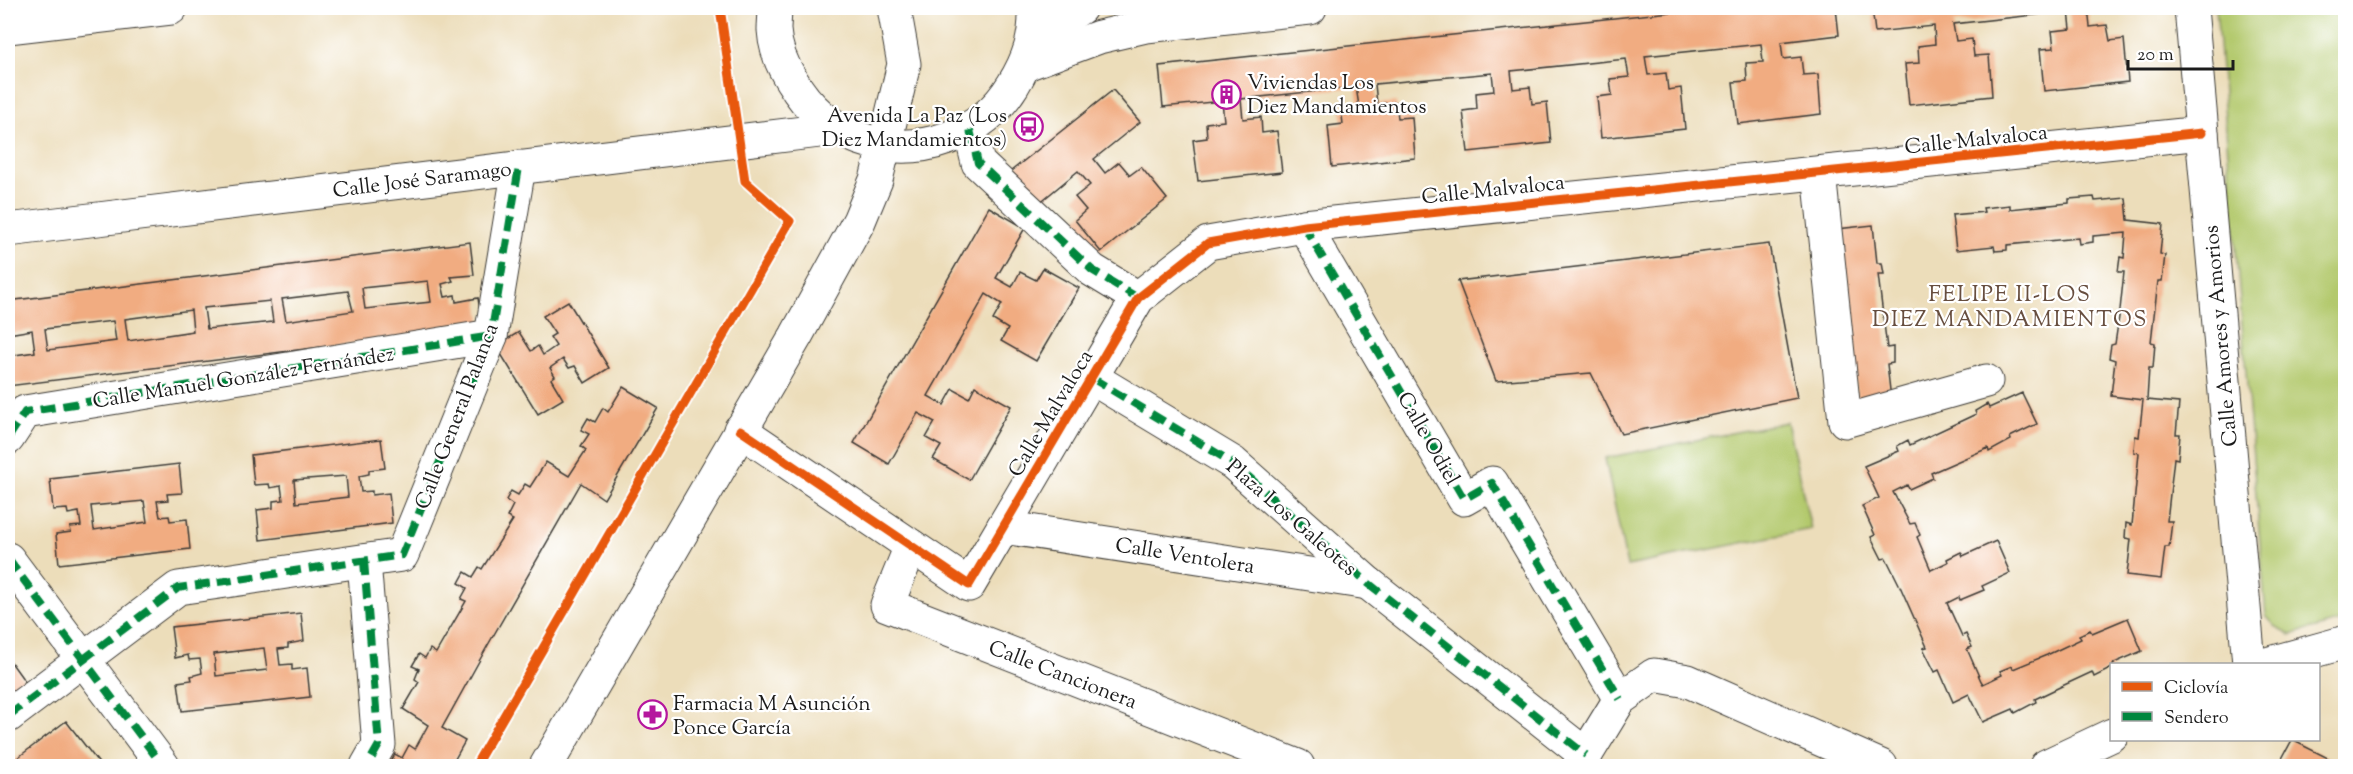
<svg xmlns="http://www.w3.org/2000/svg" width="2353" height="774" viewBox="0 0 2353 774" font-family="'Sorts Mill Goudy',serif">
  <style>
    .green { fill: #b3c96d; stroke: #687244; stroke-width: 1.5 }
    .building { fill: #f1ac81; fill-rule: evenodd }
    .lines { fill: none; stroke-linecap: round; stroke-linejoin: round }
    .street-casing { stroke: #3b3934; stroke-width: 35 }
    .secondary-casing { stroke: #3b3934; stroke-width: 35 }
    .primary-casing { stroke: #3b3934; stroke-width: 35 }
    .street { stroke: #fff; stroke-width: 33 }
    .secondary { stroke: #fff; stroke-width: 33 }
    .primary { stroke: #fff; stroke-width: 33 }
    .quiet { stroke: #00873e; stroke-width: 8; stroke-dasharray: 15 8; stroke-linecap: butt }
    .cycleway-casing { stroke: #fff; stroke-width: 13 }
    .cycleway { stroke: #e8590c; stroke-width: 9 }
    .labels { text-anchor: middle; stroke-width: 4.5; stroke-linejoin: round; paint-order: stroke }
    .poi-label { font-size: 21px; fill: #1c1c1c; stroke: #fff; text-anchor: start }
    .street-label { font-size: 21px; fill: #1c1c1c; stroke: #fff }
    .neighbourhood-label { font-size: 22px; letter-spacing: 1.5px; fill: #674e3f; stroke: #fff }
  </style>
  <rect width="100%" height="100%" fill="#fff"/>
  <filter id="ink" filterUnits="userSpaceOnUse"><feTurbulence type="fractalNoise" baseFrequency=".0167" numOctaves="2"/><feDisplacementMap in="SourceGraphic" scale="12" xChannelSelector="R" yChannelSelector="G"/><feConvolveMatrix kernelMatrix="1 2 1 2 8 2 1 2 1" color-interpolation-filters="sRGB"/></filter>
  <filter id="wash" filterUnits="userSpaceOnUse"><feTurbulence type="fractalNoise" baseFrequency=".008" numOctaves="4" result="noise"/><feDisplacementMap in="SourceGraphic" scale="24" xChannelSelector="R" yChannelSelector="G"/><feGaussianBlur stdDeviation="1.35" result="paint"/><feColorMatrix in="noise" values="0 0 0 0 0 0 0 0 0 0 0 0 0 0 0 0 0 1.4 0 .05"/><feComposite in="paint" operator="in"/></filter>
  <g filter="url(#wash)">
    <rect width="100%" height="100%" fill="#ecddba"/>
    <g class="green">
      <polygon points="2216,8 2345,8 2345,620 2290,635 2277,628 2266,616"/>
      <polygon points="1787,422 1811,529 1627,566 1605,458"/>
    </g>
    <g id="blocks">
      <g class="building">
        <polygon points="1709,8 1836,8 1839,35 1781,42 1783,59 1801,57 1803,75 1818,74 1821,114 1738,124 1733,82 1747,81 1746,63 1763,62 1761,44 1645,56 1648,75 1666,73 1668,90 1681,88 1685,129 1601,138 1597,97 1612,95 1610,79 1629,77 1626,59 1511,71 1513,89 1530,87 1532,104 1547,102 1551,143 1468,152 1463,111 1477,109 1476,93 1494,91 1492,73 1375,84 1377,104 1396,102 1398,118 1412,117 1415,158 1332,167 1328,126 1343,124 1341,108 1359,106 1356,87 1241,99 1243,119 1261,117 1262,133 1277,131 1282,172 1198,181 1193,140 1207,138 1206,123 1224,121 1222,101 1163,107 1159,66"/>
        <polygon points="1872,8 2088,8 2090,27 2107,25 2110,41 2124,39 2128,82 2044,91 2040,49 2054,48 2052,31 2071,29 2069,11 1953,24 1956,41 1972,39 1974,56 1989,55 1992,96 1909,105 1905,64 1919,63 1918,46 1935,44 1934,26 1875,32"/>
        <polygon points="1113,90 1140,122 1094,159 1105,173 1119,162 1130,175 1141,167 1167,199 1101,252 1075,220 1086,210 1075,197 1090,185 1078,171 1033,208 1006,175"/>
        <polygon points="2094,197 2095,201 2126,198 2128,220 2163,224 2160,254 2165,255 2162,281 2158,281 2151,342 2155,343 2153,368 2149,368 2147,400 2179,403 2176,434 2180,434 2178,459 2174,458 2167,521 2172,521 2169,547 2165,547 2161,579 2127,575 2131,539 2125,538 2126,523 2132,525 2139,453 2134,452 2135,436 2139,437 2143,400 2111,396 2115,360 2109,358 2111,345 2115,344 2120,310 2124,272 2118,272 2120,257 2124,258 2126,233 2093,236 2093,242 2079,244 2078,238 2007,245 2007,250 1995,251 1994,246 1956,250 1952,215 1984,212 1983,208 2010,205 2010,209 2069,203 2069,199"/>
        <polygon points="989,207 1025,228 996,278 1012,287 1020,272 1036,280 1043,268 1079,288 1036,361 1001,341 1008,329 993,320 1002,304 986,294 928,396 944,405 953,389 969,398 975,386 1011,406 969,480 933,459 941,446 926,438 935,422 918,413 889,464 854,443"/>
        <polygon points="1873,225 1877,263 1882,263 1884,274 1878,274 1887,348 1893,347 1893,363 1887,364 1891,399 1858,403 1837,229"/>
        <path d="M 470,242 L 474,275 L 451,277 L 453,281 L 442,284 L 445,297 L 455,295 L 456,302 L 478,298 L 482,327 L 8,386 L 8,356 L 35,352 L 32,330 L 8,334 L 8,301 ZM 428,281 L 431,302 L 365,309 L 362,288 ZM 348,291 L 353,311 L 286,321 L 282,299 ZM 270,301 L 273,322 L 207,329 L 204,308 ZM 191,310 L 193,331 L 128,341 L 125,319 ZM 113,321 L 116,341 L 48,350 L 45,329 Z"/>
        <polygon points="1769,244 1797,398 1621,434 1591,373 1496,381 1458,281"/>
        <polygon points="568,301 609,368 585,383 575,366 569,368 563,359 550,368 555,376 551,379 563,399 538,414 496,346 519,332 531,351 538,346 543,355 556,346 550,337 555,334 543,316"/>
        <polygon points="623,387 658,408 604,499 581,483 488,645 442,728 465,741 451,766 389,766 395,754 402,758 409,745 415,749 428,725 403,709 419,682 415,679 419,669 412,666 419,654 425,658 430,649 436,653 466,601 461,599 467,588 459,583 465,572 473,577 479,567 482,569 513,520 507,517 513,505 506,500 511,491 518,495 525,484 530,487 546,462 569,476 586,450 581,446 589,434 581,430 588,418 595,422 603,408 608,412"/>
        <polygon points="2022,393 2037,424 2010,437 2011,440 1989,452 1988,448 1931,473 1933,478 1909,489 1907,485 1893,492 1910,524 1915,523 1920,535 1917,537 1931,570 1948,562 1947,559 1961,552 1963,556 1996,541 2010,573 1982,586 1984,590 1960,600 1959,597 1947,603 1962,636 1966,634 1972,647 1967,649 1981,681 1983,684 2002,675 2000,671 2012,666 2013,669 2047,655 2081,639 2079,635 2090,630 2092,633 2128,618 2142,651 2114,663 2112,668 2094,677 2092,672 2062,686 2035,699 2036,702 2015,713 2013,709 1983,722 1969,694 1953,702 1939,670 1935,672 1923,648 1927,647 1899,584 1886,558 1882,559 1871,537 1875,535 1862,506 1879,498 1864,466 1899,451 1897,446 1908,440 1910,445 1976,414 1975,411 1987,404 1989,408"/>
        <path d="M 381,439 L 385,468 L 369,470 L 369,474 L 359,476 L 361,492 L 372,491 L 372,495 L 389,493 L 392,523 L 260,540 L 257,510 L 273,508 L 273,501 L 283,500 L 281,486 L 270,488 L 269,484 L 254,485 L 251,455 ZM 346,476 L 348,497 L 296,503 L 294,480 Z"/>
        <path d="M 179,464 L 182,493 L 167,494 L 168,500 L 157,501 L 160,517 L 169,516 L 170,521 L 187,519 L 190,549 L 59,564 L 56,534 L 71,532 L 70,527 L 81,526 L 79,512 L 68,514 L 67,509 L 53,510 L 50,479 ZM 144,501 L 147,522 L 94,530 L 91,506 Z"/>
        <path d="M 301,613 L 304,641 L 288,644 L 288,648 L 278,649 L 280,665 L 292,664 L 292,670 L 307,668 L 310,697 L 182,711 L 178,682 L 192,680 L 191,676 L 202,673 L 200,659 L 189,660 L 188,655 L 175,658 L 171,627 ZM 264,648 L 267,670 L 216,676 L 214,654 Z"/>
        <polygon points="8,658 26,683 8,697"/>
        <polygon points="66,721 101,766 8,766 8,765"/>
        <polygon points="2292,740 2330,759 2326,766 2278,766"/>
      </g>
    </g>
  </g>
  <g filter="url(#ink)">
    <use href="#blocks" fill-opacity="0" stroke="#3b3934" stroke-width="1.5"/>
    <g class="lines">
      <defs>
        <g id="street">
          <polyline points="2191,8 2249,664"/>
          <polyline points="1026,64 1099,37 1146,26 1310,8"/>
          <polyline points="970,130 978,163 1092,270 1138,298"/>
          <polyline points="1819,173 1845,421 1986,381"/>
          <polyline points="1304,226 1464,499 1492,483 1620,699"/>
          <polyline points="1092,378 1233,463 1368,583 1586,755"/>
          <polyline points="740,430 969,585 1138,298 1208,243 1304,226 2202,133"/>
          <polyline points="8,438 25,412 491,336"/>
          <polyline points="1003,527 1368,583"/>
          <polyline points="911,546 887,605 1298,766"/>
          <polyline points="8,559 163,766"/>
          <polyline points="364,561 379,745 367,766"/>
          <polyline points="2267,664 2346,642"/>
          <polyline points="8,716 178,588 402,555 491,336 519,167"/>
          <polyline points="1579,766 1620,699 1654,675 1688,681 1881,766"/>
          <polyline points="2046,766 2112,735"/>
        </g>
        <polyline id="secondary" points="546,766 796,336 859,221 876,180 904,64 894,8"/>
        <g id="primary">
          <path d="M 775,8 C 775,15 774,23 774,30 C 775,48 783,67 792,81 C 824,136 888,160 948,138 C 977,127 997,111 1013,85 C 1029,59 1036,37 1035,8"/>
          <polyline points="8,27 171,8"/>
          <polyline points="1034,38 1080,8"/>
          <polyline points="8,230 836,129"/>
        </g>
      </defs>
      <use href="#street" class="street-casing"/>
      <use href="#secondary" class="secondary-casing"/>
      <use href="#primary" class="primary-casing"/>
      <use href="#street" class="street"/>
      <use href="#secondary" class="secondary"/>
      <use href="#primary" class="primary"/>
      <g class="quiet">
        <polyline points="970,130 978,163 1092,270 1138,298"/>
        <polyline points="1304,226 1464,499 1492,483 1620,699"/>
        <polyline points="1092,378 1233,463 1368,583 1586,755"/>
        <polyline points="8,438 25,412 491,336"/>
        <polyline points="8,559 163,766"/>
        <polyline points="364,561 379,745 367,766"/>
        <polyline points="8,716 178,588 402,555 491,336 519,167"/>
      </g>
      <defs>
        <g id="cycleway">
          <polyline points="740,430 969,585 1138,298 1208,243 1304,226 2202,133"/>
          <polyline points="475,766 790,221 745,181 720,8"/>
        </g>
      </defs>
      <use href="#cycleway" class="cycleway-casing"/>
      <use href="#cycleway" class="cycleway"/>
    </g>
  </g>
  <defs>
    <symbol id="building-ring" viewBox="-11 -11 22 22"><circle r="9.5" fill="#fff" stroke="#b5179e" stroke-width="1.5"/><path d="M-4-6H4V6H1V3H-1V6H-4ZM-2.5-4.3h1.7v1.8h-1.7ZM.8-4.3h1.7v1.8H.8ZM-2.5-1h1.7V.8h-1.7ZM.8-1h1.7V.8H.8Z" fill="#b5179e"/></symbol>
    <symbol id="bus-ring" viewBox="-11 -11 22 22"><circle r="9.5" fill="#fff" stroke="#b5179e" stroke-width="1.5"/><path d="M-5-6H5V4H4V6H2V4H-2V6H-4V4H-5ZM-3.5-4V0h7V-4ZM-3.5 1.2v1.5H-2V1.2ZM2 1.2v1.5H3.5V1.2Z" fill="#b5179e"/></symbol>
    <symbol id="pharmacy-ring" viewBox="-11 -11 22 22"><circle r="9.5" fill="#fff" stroke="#b5179e" stroke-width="1.5"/><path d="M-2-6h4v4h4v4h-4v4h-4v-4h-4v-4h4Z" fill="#b5179e"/></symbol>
  </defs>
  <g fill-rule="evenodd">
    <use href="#building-ring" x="1210" y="78" width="33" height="33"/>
    <use href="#bus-ring" x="1012" y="110" width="33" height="33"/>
    <use href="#pharmacy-ring" x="636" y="698" width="33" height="33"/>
  </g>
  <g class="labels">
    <g class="poi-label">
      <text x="1247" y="89">Viviendas Los<tspan x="1247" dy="24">Diez Mandamientos</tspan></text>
      <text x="1007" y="122" text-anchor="end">Avenida La Paz (Los<tspan x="1007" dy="24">Diez Mandamientos)</tspan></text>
      <text x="673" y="710">Farmacia M Asunción<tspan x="673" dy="24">Ponce García</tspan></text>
    </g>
    <g class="street-label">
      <text transform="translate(1976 139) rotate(-6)" y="7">Calle Malvaloca</text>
      <text transform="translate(422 179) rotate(-7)" y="7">Calle José Saramago</text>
      <text transform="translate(1493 189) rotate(-6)" y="7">Calle Malvaloca</text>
      <text transform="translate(2220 336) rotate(-95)" y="7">Calle Amores y Amorios</text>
      <text transform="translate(243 377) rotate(-9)" y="7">Calle Manuel González Fernández</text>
      <text transform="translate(1050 413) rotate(-59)" y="7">Calle Malvaloca</text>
      <text transform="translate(456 416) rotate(-69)" y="7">Calle General Palanca</text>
      <text transform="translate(1429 438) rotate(60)" y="7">Calle Odiel</text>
      <text transform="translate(1292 517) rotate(41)" y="7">Plaza Los Galeotes</text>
      <text transform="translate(1185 555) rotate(9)" y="7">Calle Ventolera</text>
      <text transform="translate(1063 674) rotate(21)" y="7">Calle Cancionera</text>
    </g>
    <g class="neighbourhood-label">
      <text x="2010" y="301">FELIPE II-LOS<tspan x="2010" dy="25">DIEZ MANDAMIENTOS</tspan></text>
    </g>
  </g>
  <rect width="2353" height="774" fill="none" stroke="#fff" stroke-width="30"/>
  <rect x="2110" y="663" width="210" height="78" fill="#ffffff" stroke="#a4a4a4" stroke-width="1.5"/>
  <rect x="2122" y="682" width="30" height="9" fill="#e8590c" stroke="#a4a4a4" stroke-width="1.5"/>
  <text x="2164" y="693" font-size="18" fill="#1c1c1c">Ciclovía</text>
  <rect x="2122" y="712" width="30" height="9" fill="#00873e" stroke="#a4a4a4" stroke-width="1.5"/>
  <text x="2164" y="723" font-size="18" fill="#1c1c1c">Sendero</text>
  <path d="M2128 60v9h105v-9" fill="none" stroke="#1c1c1c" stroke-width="3"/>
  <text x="2137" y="60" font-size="18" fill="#1c1c1c" stroke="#ffffff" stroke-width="4.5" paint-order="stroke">20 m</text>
</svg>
